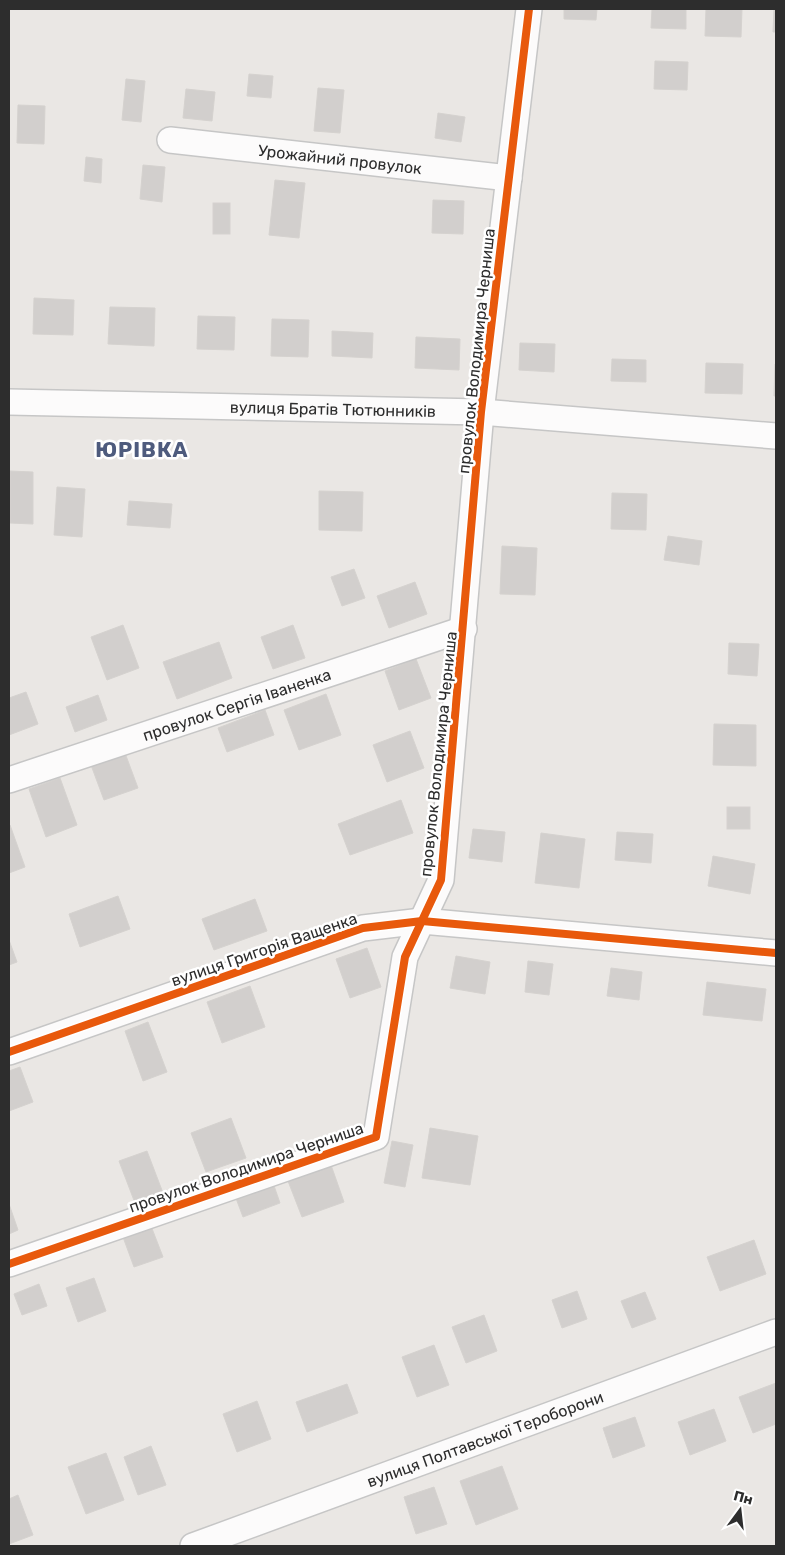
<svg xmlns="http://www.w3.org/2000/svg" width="785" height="1555" viewBox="0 0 785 1555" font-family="Rubik,sans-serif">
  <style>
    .building { fill: #d2cfcd; stroke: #d5d2cf }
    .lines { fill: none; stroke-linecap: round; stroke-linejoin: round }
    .street-casing { stroke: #c6c6c6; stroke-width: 28 }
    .street { stroke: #fcfbfb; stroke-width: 25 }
    .cycleway-casing { stroke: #fff; stroke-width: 11 }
    .cycleway { stroke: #e8590c; stroke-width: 8 }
    .labels { text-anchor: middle; stroke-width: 5; stroke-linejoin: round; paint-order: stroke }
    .street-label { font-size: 16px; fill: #2d2d2d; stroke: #fff }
    .district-label { font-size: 21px; font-weight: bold; letter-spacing: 1px; fill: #4e5b7d; stroke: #fff }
  </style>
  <rect width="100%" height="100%" fill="#eae7e4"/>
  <g class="building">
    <polygon points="564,9 597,9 596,20 564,19"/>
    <polygon points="652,9 686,9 686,29 651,28"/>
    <polygon points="706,9 742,9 741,37 705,36"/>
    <polygon points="774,9 776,9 776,32 773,32"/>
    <polygon points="655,61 688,62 687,90 654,89"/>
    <polygon points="249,74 273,76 271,98 247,96"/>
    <polygon points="126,79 145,81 141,122 122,120"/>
    <polygon points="318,88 344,90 340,133 314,131"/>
    <polygon points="186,89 215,92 212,121 183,118"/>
    <polygon points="18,105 45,106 44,144 17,143"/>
    <polygon points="438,113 465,117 461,142 435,138"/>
    <polygon points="86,157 102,159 101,183 84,181"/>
    <polygon points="143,165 165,167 162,202 140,199"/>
    <polygon points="275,180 305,183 299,238 269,235"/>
    <polygon points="433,200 464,201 463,234 432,233"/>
    <rect x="213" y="203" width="17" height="31"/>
    <polygon points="34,298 74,300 73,335 33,334"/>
    <polygon points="110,307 155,308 154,346 108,344"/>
    <polygon points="198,316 235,317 234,350 197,349"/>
    <polygon points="272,319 309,320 308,357 271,356"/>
    <polygon points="332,331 373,333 372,358 332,356"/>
    <polygon points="416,337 460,339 459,370 415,368"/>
    <polygon points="520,343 555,344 554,372 519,370"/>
    <polygon points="612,359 646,360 646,382 611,381"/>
    <polygon points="706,363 743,364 742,394 705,393"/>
    <polygon points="775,364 776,364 776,396 774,396"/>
    <polygon points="10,471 33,472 33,524 10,523"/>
    <polygon points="57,487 85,489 82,537 54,535"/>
    <polygon points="319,491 363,492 362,531 319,530"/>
    <polygon points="612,493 647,494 646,530 611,529"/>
    <polygon points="129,501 172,504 170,528 127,525"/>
    <polygon points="668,536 702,541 699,565 664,560"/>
    <polygon points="502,546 537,548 535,595 500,594"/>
    <polygon points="354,569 365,598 342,606 331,577"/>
    <polygon points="415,582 427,614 389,628 377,596"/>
    <polygon points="123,625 139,668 107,680 91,637"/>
    <polygon points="293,625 305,658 273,669 261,637"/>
    <polygon points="219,642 232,678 177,699 163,662"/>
    <polygon points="729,643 759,644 757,676 728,674"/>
    <polygon points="416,659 431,698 399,710 385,671"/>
    <polygon points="26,692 38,724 9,735 9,698"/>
    <polygon points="326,694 341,735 299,750 284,710"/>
    <polygon points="98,695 107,720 75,732 66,707"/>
    <polygon points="265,710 274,735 227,752 218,728"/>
    <polygon points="714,724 756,725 756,766 713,765"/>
    <polygon points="410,731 424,768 387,782 373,745"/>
    <polygon points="125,753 138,788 104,800 91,765"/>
    <polygon points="60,778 77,825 46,837 29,789"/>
    <polygon points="401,800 413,833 350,855 338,824"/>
    <rect x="727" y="807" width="23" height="22"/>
    <polygon points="9,825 10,825 25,867 9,873"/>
    <polygon points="473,829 505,832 502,862 469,858"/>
    <polygon points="617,832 653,834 651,863 615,860"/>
    <polygon points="541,833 585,839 579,888 535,883"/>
    <polygon points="713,856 755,864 750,894 708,886"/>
    <polygon points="118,896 130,929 80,947 69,914"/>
    <polygon points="255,899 267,931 214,950 202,919"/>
    <polygon points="9,940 17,962 9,965"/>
    <polygon points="367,948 381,987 350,998 336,959"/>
    <polygon points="456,956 490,962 485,994 450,988"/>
    <polygon points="528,961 553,964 549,995 525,992"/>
    <polygon points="611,968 642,972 639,1000 607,996"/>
    <polygon points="707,982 766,989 762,1021 703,1015"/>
    <polygon points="250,986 265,1027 222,1043 207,1002"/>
    <polygon points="148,1022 167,1072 143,1081 125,1031"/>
    <polygon points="20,1067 33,1102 9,1111 9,1071"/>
    <polygon points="231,1118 246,1158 206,1172 191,1133"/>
    <polygon points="430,1128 478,1136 470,1185 422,1178"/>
    <polygon points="392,1141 413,1145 405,1187 384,1183"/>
    <polygon points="147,1151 163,1193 135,1203 119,1161"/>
    <polygon points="331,1165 344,1202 302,1217 288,1181"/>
    <polygon points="272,1180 280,1203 243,1217 234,1193"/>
    <polygon points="9,1204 18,1230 9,1234"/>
    <polygon points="151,1226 163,1257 134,1267 123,1237"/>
    <polygon points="754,1240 766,1274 720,1291 707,1257"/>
    <polygon points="94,1278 106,1311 78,1322 66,1288"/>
    <polygon points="39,1284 47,1306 22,1315 14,1294"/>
    <polygon points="577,1291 587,1319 562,1328 552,1300"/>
    <polygon points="645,1292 656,1319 632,1328 621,1301"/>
    <polygon points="484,1315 497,1351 466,1363 452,1327"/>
    <polygon points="434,1345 449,1385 417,1397 402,1357"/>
    <polygon points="776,1383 776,1424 753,1433 739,1397"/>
    <polygon points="347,1384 358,1413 307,1432 296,1402"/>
    <polygon points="257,1401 271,1439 237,1452 223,1414"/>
    <polygon points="714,1409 726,1441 690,1455 678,1422"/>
    <polygon points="635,1417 645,1446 613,1458 603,1428"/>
    <polygon points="151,1446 166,1485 138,1495 124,1457"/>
    <polygon points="106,1453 124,1500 86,1514 68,1467"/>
    <polygon points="502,1466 518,1509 476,1525 460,1481"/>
    <polygon points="434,1487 447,1524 416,1534 404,1497"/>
    <polygon points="18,1495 33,1535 9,1544 9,1499"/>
  </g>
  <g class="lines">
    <defs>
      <g id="street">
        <path id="s1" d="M 170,140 L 509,178"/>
        <path id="s2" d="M 9,402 L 481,412 L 776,436"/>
        <path id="s3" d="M 9,780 L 464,629"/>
        <polyline points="9,1052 363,928 422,921 776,953"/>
        <polyline points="9,1264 376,1137 405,957 441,880 481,412 529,9"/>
        <path id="s4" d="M 193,1546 L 776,1332"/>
      </g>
    </defs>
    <use href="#street" class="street-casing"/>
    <use href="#street" class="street"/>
    <defs>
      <g id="cycleway">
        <polyline points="9,1052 363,928 422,921 776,953"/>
        <polyline points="9,1264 376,1137 405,957 441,880 481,412 529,9"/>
      </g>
    </defs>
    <use href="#cycleway" class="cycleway-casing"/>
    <use href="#cycleway" class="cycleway"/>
  </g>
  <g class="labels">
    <g class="street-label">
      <text dy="6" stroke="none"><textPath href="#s1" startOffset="171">Урожайний провулок</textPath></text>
      <text transform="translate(476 351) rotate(-84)" y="6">провулок Володимира Черниша</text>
      <text dy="6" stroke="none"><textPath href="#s2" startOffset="324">вулиця Братів Тютюнників</textPath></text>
      <text dy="6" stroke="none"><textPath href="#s3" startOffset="240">провулок Сергія Іваненка</textPath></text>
      <text transform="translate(438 754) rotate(-84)" y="6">провулок Володимира Черниша</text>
      <text transform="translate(264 949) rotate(-19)" y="6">вулиця Григорія Ващенка</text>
      <text transform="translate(246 1167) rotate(-19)" y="6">провулок Володимира Черниша</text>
      <text dy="6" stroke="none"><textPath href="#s4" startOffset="311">вулиця Полтавської Тероборони</textPath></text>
    </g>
    <g class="district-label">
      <text x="142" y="457">ЮРІВКА</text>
    </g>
  </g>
  <rect width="785" height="1555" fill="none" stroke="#2d2d2d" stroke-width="20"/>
  <g transform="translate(740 1510) rotate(15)" stroke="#ffffff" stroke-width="4" paint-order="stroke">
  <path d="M0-4L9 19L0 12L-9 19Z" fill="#2d2d2d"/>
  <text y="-8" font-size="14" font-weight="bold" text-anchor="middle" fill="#2d2d2d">Пн</text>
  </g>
</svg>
